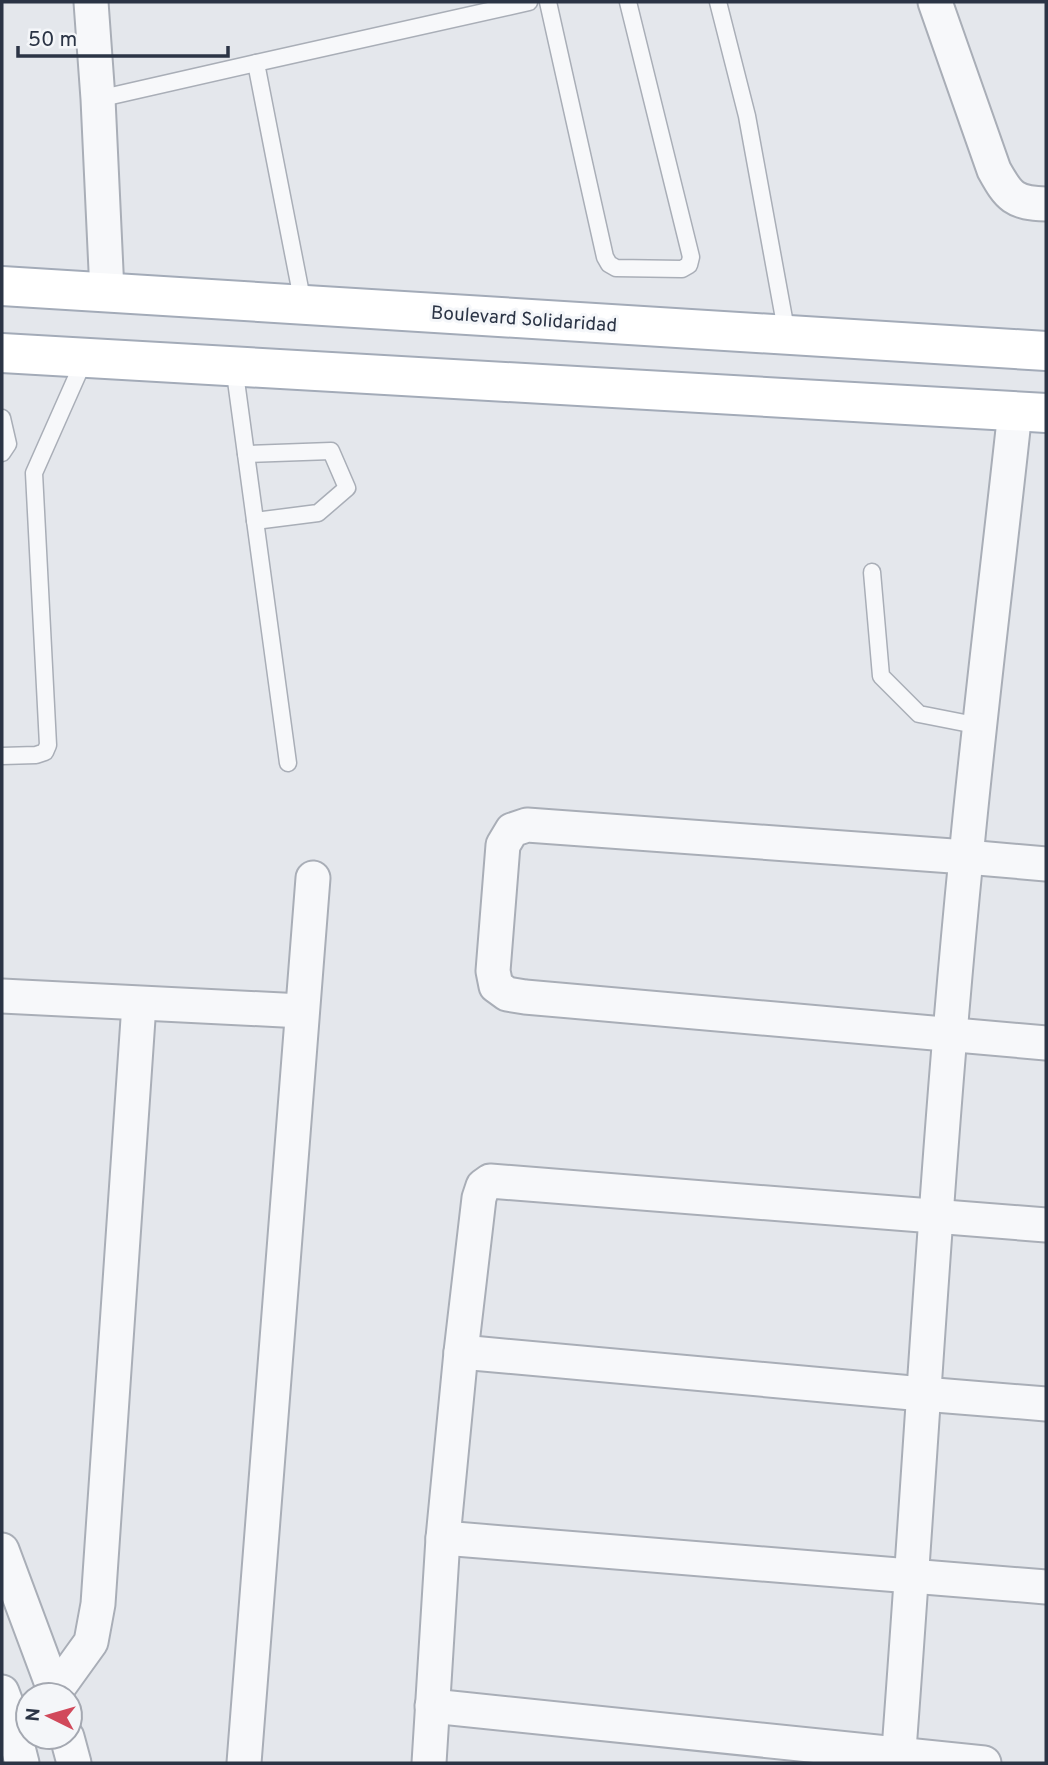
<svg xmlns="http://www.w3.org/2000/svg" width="1048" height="1765" viewBox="0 0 1048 1765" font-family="Overpass,sans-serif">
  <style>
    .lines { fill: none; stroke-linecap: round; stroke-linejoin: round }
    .lane-casing { stroke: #a9aeb7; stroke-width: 19 }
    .street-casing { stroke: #a9aeb7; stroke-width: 37 }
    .primary-casing { stroke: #a3abb8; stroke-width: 42 }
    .lane { stroke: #f7f8fa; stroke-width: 16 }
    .street { stroke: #f7f8fa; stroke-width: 33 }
    .primary { stroke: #fff; stroke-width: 38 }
    .labels { text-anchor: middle; stroke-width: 6; stroke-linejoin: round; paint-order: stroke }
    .street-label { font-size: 19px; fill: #2b3445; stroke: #f4f6f9 }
  </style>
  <rect width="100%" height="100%" fill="#e4e7ec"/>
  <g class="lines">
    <defs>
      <g id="lane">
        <polyline points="548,2 605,257 609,264 616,268 682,269 689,265 691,257 628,2"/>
        <polyline points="718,2 747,116 787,335"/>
        <polyline points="98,99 256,63"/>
        <polyline points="303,304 256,63 529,2"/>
        <polyline points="234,366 288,763"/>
        <polyline points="2,418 8,444 2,453"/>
        <polyline points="246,454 331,451 347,488 318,513 255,521"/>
        <polyline points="872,572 881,676 919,714 980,726"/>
        <polyline points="2,756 36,755 45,752 48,745 34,473 85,358"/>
      </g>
      <g id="street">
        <polyline points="91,2 98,99 107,292"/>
        <path d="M 935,2 L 994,170 C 1009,197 1014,203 1046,204"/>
        <polyline points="1046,864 966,857 527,825 512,830 503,845 493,971 496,986 507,994 525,997 1046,1043"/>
        <polyline points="2,996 302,1011"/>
        <polyline points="461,1352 923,1394 1046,1404"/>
        <polyline points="443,1538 1046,1587"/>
        <polyline points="2,1550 56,1695"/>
        <polyline points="2,1692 8,1708 22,1763"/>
        <polyline points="55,1692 91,1642 98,1604 139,1004"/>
        <polyline points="432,1706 984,1763"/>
        <polyline points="67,1737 74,1763"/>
        <polyline points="244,1763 313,878"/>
        <polyline points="429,1763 443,1538 461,1352 479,1198 483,1186 490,1181 1046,1225"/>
        <path d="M 898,1763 C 921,1462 936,1159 966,858 C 980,709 999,560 1015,411"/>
      </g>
      <g id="primary">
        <polyline points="2,286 1046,351"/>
        <polyline points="2,353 1046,413"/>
      </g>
    </defs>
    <use href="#lane" class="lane-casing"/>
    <use href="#street" class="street-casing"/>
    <use href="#primary" class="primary-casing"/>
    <use href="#lane" class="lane"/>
    <use href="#street" class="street"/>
    <use href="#primary" class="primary"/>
  </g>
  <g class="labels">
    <g class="street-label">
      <text transform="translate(524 318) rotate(4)" y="7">Boulevard Solidaridad</text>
    </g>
  </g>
  <rect width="1048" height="1765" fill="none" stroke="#2b3445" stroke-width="7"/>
  <g transform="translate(49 1716) rotate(275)"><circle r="33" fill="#f4f6f9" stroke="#a4a8b1" stroke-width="2"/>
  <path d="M0-5L12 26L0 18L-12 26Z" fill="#d1495b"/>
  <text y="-10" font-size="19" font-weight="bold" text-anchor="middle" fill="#2b3445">N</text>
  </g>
  <path d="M18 46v10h210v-10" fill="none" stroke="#2b3445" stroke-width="3.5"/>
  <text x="28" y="46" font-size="21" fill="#2b3445" stroke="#f4f6f9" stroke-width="5" paint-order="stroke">50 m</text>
</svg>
